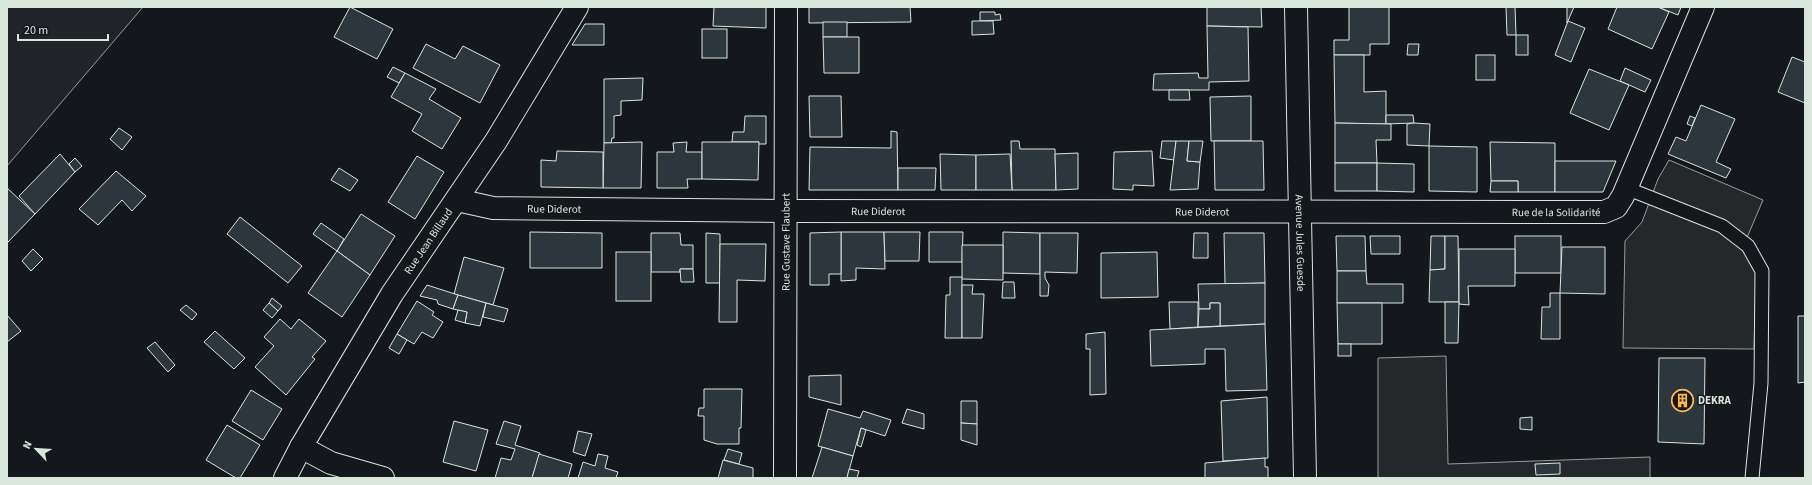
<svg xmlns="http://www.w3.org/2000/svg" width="1812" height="485" viewBox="0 0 1812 485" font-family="'Source Sans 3',sans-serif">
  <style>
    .green { fill: #202428; stroke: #939e99 }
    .parking { fill: #24282b; stroke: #939e99 }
    .building { fill: #2c363c; stroke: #d8e6dc }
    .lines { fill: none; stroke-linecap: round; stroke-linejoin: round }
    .service-casing { stroke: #d8e6dc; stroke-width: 15 }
    .minor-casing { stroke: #d8e6dc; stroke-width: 24 }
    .primary-casing { stroke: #d8e6dc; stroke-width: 24 }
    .service { stroke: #14181c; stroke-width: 13 }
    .minor { stroke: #14181c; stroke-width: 22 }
    .primary { stroke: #14181c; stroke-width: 22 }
    .labels { text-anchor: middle; stroke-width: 3; stroke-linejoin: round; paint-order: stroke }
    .street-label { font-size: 11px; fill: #d8e6dc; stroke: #14181c }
    .poi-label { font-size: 11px; font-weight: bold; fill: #d8e6dc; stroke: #14181c; text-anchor: start }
  </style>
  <rect width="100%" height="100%" fill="#14181c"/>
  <polygon class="green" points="7,7 143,7 7,166"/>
  <g class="parking">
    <polygon points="1669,160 1763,200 1743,247 1756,271 1754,349 1623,348 1625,241 1642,222 1658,179"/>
    <polygon points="1446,356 1448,464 1650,457 1650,478 1378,478 1378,358"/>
  </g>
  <g class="building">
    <polygon points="350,7 393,29 377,59 334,37"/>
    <polygon points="714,7 766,7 766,28 713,26"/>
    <polygon points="809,7 910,7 911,22 809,23"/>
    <polygon points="1207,7 1261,7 1262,27 1207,26"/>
    <polygon points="1349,7 1389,7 1389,44 1370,44 1370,55 1334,55 1334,40 1349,40"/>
    <polygon points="1506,7 1515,7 1516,35 1507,35"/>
    <polygon points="1567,7 1574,7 1567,23"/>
    <polygon points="1617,7 1658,7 1669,12 1652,49 1608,29"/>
    <polygon points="1658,7 1681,7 1678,15"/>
    <polygon points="980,12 995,12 995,15 1000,14 1001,20 980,21"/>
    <polygon points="972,21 993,21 994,34 972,35"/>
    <polygon points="1568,21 1585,28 1571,62 1555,55"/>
    <rect x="823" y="22" width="24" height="15"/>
    <polygon points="585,24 604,24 604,45 572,45"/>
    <polygon points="1207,26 1248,27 1249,81 1209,82 1209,90 1153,90 1154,74 1198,73 1199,78 1208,78"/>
    <rect x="702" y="29" width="25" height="29"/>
    <rect x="1516" y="35" width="12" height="20"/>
    <polygon points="823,37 859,37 859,73 824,73"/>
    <polygon points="426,44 455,59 463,46 500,65 480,103 413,68"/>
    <polygon points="1408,44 1419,44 1418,55 1407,55"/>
    <polygon points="1334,55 1364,55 1364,92 1386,91 1386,124 1335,123"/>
    <rect x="1476" y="55" width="19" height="25"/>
    <polygon points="1792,57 1805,62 1805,103 1778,92"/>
    <polygon points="393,67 405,73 399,83 387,77"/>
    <polygon points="1625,68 1651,80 1645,92 1620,81"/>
    <polygon points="1589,69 1629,85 1609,130 1570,113"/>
    <polygon points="405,73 436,89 429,99 461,118 442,149 412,131 422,114 391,97"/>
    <polygon points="643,78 642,100 621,101 621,115 614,116 614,138 612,138 611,143 604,143 604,79"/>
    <polygon points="1169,90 1189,90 1190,100 1169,100"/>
    <polygon points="809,96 841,96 842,137 810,137"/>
    <polygon points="1251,96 1251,141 1211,141 1210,97"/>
    <polygon points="1701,105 1735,119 1716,162 1731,169 1726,178 1668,154 1676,137 1686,141"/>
    <polygon points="1386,115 1413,115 1414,123 1386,124"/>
    <polygon points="745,116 766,116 766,144 758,144 759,142 732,142 733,132 744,132"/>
    <polygon points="1690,116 1695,118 1692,126 1687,124"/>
    <polygon points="1335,123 1391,124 1391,140 1376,140 1377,163 1335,163"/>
    <polygon points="1414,123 1430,124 1429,146 1407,145 1407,124"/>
    <polygon points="119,128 132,137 122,150 110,139"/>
    <polygon points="891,131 897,132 898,190 809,190 810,147 891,148"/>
    <polygon points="1011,141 1019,141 1020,149 1055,149 1056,190 1012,190"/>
    <polygon points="1162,141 1176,141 1174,160 1160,158"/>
    <polygon points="1176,141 1189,141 1187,161 1200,162 1198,189 1170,190"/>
    <polygon points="1189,141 1203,141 1200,162 1187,161"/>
    <polygon points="1214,141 1263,141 1264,190 1215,190"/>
    <polygon points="642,142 641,188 603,188 604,143"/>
    <polygon points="687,142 686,152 702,152 702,179 687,179 688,188 657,188 657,152 674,152 673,143"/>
    <polygon points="702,142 759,142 758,180 702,179"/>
    <polygon points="1490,142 1555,143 1555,192 1518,192 1518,181 1491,181"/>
    <polygon points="1429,146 1477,147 1477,192 1429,191"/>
    <polygon points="557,151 603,152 603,188 541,187 541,160 556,161"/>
    <polygon points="1152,151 1154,186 1133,185 1133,190 1113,189 1114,152"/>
    <polygon points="1078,153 1078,189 1056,190 1055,154"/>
    <polygon points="60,154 75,172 35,214 19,196"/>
    <polygon points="940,154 976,155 976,190 941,190"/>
    <polygon points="1010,154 1012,190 976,190 976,155"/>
    <polygon points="417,156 444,172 415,219 388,202"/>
    <polygon points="75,158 82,166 75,172 69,164"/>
    <polygon points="1555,161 1616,161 1603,192 1555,192"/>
    <rect x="1335" y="163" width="42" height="28"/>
    <polygon points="1377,163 1414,164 1414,192 1377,191"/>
    <polygon points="339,168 358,180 350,191 331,180"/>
    <polygon points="898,168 936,168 935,190 898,190"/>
    <polygon points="116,171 146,196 132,211 122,200 98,225 79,209"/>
    <polygon points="1491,181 1518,181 1518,192 1490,192"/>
    <polygon points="7,188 35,214 8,242 7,240"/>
    <polygon points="361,214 395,236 370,275 337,251"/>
    <polygon points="240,217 302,266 288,283 227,234"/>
    <polygon points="321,223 344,239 337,251 313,234"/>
    <polygon points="530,232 602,233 602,268 530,268"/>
    <polygon points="841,232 884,232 885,269 856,268 856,280 841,281"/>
    <polygon points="841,232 841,274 829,274 829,285 810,285 810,233"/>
    <polygon points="884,232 920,232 919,261 885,261"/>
    <polygon points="929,232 963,232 962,262 929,262"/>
    <polygon points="1003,232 1040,233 1040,274 1003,273"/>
    <polygon points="651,233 680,233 681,245 693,245 693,269 680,269 680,272 651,272"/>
    <polygon points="706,233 720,234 720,283 706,283"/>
    <polygon points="1040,233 1078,233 1077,273 1045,272 1045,278 1049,285 1048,296 1040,296"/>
    <polygon points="1194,233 1208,233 1208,258 1193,258"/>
    <polygon points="1224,233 1264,233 1265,283 1225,284"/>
    <polygon points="1336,236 1365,236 1366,271 1337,271"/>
    <polygon points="1370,236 1400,236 1400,254 1371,254"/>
    <polygon points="1431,236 1445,236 1445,269 1430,270"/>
    <polygon points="1445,236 1458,236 1459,302 1429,302 1430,270 1445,269"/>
    <rect x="1515" y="236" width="46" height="37"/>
    <polygon points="720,244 766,244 765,281 737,280 737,322 719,322"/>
    <polygon points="962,245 1003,245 1003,280 962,279"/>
    <polygon points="1562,247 1605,247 1605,294 1560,293"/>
    <polygon points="33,249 43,259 31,271 22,261"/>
    <polygon points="1459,249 1515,249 1515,286 1468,286 1469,305 1459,304"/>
    <polygon points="337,251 370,275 342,317 308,293"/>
    <rect x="616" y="252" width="35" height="49"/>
    <polygon points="1157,252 1158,297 1101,298 1101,253"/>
    <polygon points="464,257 504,268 493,305 454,294"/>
    <polygon points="680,269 693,269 694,282 681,282"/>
    <polygon points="1337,271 1366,271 1367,284 1403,284 1403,303 1337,303"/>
    <polygon points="950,277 962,277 962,338 945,338 946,295 950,295"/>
    <polygon points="1003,282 1014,282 1015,298 1002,298"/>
    <polygon points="1265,283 1265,324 1220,326 1220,303 1210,303 1210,309 1199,309 1198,284"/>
    <polygon points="427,285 458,295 453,309 438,304 437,300 420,296"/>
    <polygon points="962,285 973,285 972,294 984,294 982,338 962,338"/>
    <polygon points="1550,293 1560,293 1560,339 1541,339 1542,307 1550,307"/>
    <polygon points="458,295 486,303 480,326 465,323 467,312 453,309"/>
    <polygon points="272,298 282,306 278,311 269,303"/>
    <polygon points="417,301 434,312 432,315 443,322 433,338 422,332 414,344 397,334"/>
    <polygon points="1169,302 1198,302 1198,327 1170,329"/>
    <polygon points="1445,302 1459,302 1458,343 1445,343"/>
    <polygon points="269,303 278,311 272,318 263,310"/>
    <polygon points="486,303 508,309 504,322 483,317"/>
    <polygon points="1210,303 1220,303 1220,326 1198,327 1199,309 1210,309"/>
    <polygon points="1337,303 1382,303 1382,344 1338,344"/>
    <polygon points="186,305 197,314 192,320 180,310"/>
    <polygon points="458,310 467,312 465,323 455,320"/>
    <polygon points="7,315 21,331 7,342"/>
    <polygon points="1798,316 1805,316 1805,382 1798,383"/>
    <polygon points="280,319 291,329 299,319 326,341 312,357 315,359 286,395 255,367 274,346 264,337"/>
    <polygon points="1265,324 1267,390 1226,391 1225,349 1205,349 1205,364 1151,366 1150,330"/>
    <polygon points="215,331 245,358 234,369 204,342"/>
    <polygon points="1105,332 1106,394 1090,395 1090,349 1086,349 1086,334"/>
    <polygon points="397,334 407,340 399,354 389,348"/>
    <polygon points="155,342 175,365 168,372 147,348"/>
    <rect x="1338" y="344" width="13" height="12"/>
    <polygon points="1659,358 1705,358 1704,444 1658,442"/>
    <polygon points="841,375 841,405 809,397 809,376"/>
    <polygon points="704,389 742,389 741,428 739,428 739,444 717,444 704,440 704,416 698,416 699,408 704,408"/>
    <polygon points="251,390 282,409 263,440 232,421"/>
    <polygon points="1267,397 1268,458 1223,461 1221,401"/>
    <polygon points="961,401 977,401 977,424 961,423"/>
    <polygon points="828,409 860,418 863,411 891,420 885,436 861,428 853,456 818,446"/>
    <polygon points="907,409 924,414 924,429 902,423"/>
    <polygon points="1532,417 1532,430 1520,429 1520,418"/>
    <polygon points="454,421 488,430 476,471 443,462"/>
    <polygon points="504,421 521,426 515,445 540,453 532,478 495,478 501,458 511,460 515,449 496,444"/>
    <polygon points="961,423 977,424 977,445 961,440"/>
    <polygon points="227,425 260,445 240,478 236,478 206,460"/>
    <polygon points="861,428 866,430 861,447 857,445"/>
    <polygon points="578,431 592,434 585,456 573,452"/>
    <polygon points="822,447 853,456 847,478 812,478"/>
    <polygon points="728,449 742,453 739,464 724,460"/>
    <polygon points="539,454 572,464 568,478 532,478"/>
    <polygon points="598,454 608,456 605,468 618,472 616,478 578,478 583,462 595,466"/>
    <polygon points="1265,458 1265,467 1268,467 1268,478 1205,478 1205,463"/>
    <polygon points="723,460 753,468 753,478 718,478"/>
    <polygon points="1560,463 1560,474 1536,475 1535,464"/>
    <polygon points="849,469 859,471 857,478 847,478"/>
  </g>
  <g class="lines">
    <defs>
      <polyline id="service" points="1626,188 1722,226 1748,246 1762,271 1761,383 1752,478"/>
      <g id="minor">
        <path id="s1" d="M 457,200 L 493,208 L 786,211 L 1604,212 L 1616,207 L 1623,196 L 1703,7"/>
        <polyline points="301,447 331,463 383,478"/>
        <path id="s2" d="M 285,478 L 301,447 L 392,294 L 496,141 L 577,7"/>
        <path id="s3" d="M 785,478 L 786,7"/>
      </g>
      <g id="primary">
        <path id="s4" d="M 1296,7 L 1305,478"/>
      </g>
    </defs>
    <use href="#service" class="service-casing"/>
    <use href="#minor" class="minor-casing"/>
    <use href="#primary" class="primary-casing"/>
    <use href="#service" class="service"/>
    <use href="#minor" class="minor"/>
    <use href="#primary" class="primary"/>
  </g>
  <defs>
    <symbol id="building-ring" viewBox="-11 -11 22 22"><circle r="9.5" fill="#14181c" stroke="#ffb74d" stroke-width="1.5"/><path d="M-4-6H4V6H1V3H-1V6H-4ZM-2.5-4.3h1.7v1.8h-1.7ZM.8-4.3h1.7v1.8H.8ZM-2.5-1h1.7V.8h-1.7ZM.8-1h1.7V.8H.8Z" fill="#ffb74d"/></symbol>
  </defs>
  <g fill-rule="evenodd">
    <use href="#building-ring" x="1670" y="388" width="25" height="25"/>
  </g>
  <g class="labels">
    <g class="street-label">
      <text dy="4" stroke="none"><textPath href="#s1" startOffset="98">Rue Diderot</textPath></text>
      <text dy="4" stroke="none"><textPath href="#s1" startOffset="422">Rue Diderot</textPath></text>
      <text dy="4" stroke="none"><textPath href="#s1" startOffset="746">Rue Diderot</textPath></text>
      <text dy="4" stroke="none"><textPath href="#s1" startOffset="1100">Rue de la Solidarité</textPath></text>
      <text dy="4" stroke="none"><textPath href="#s2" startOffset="277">Rue Jean Billaud</textPath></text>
      <text dy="4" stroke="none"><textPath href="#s3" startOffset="236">Rue Gustave Flaubert</textPath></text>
      <text dy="4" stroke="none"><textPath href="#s4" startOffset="236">Avenue Jules Guesde</textPath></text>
    </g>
    <g class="poi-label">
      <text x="1698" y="404">DEKRA</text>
    </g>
  </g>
  <rect width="1812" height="485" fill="none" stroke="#d8e6dc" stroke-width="16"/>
  <g transform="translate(36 449) rotate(295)" stroke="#14181c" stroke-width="3" paint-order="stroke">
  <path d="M0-3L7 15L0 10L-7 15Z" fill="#d8e6dc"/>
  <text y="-6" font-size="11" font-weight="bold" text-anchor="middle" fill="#d8e6dc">N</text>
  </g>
  <path d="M18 34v6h90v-6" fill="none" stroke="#d8e6dc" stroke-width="2"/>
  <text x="24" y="34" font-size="12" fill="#d8e6dc" stroke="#14181c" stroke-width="3" paint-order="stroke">20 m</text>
</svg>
